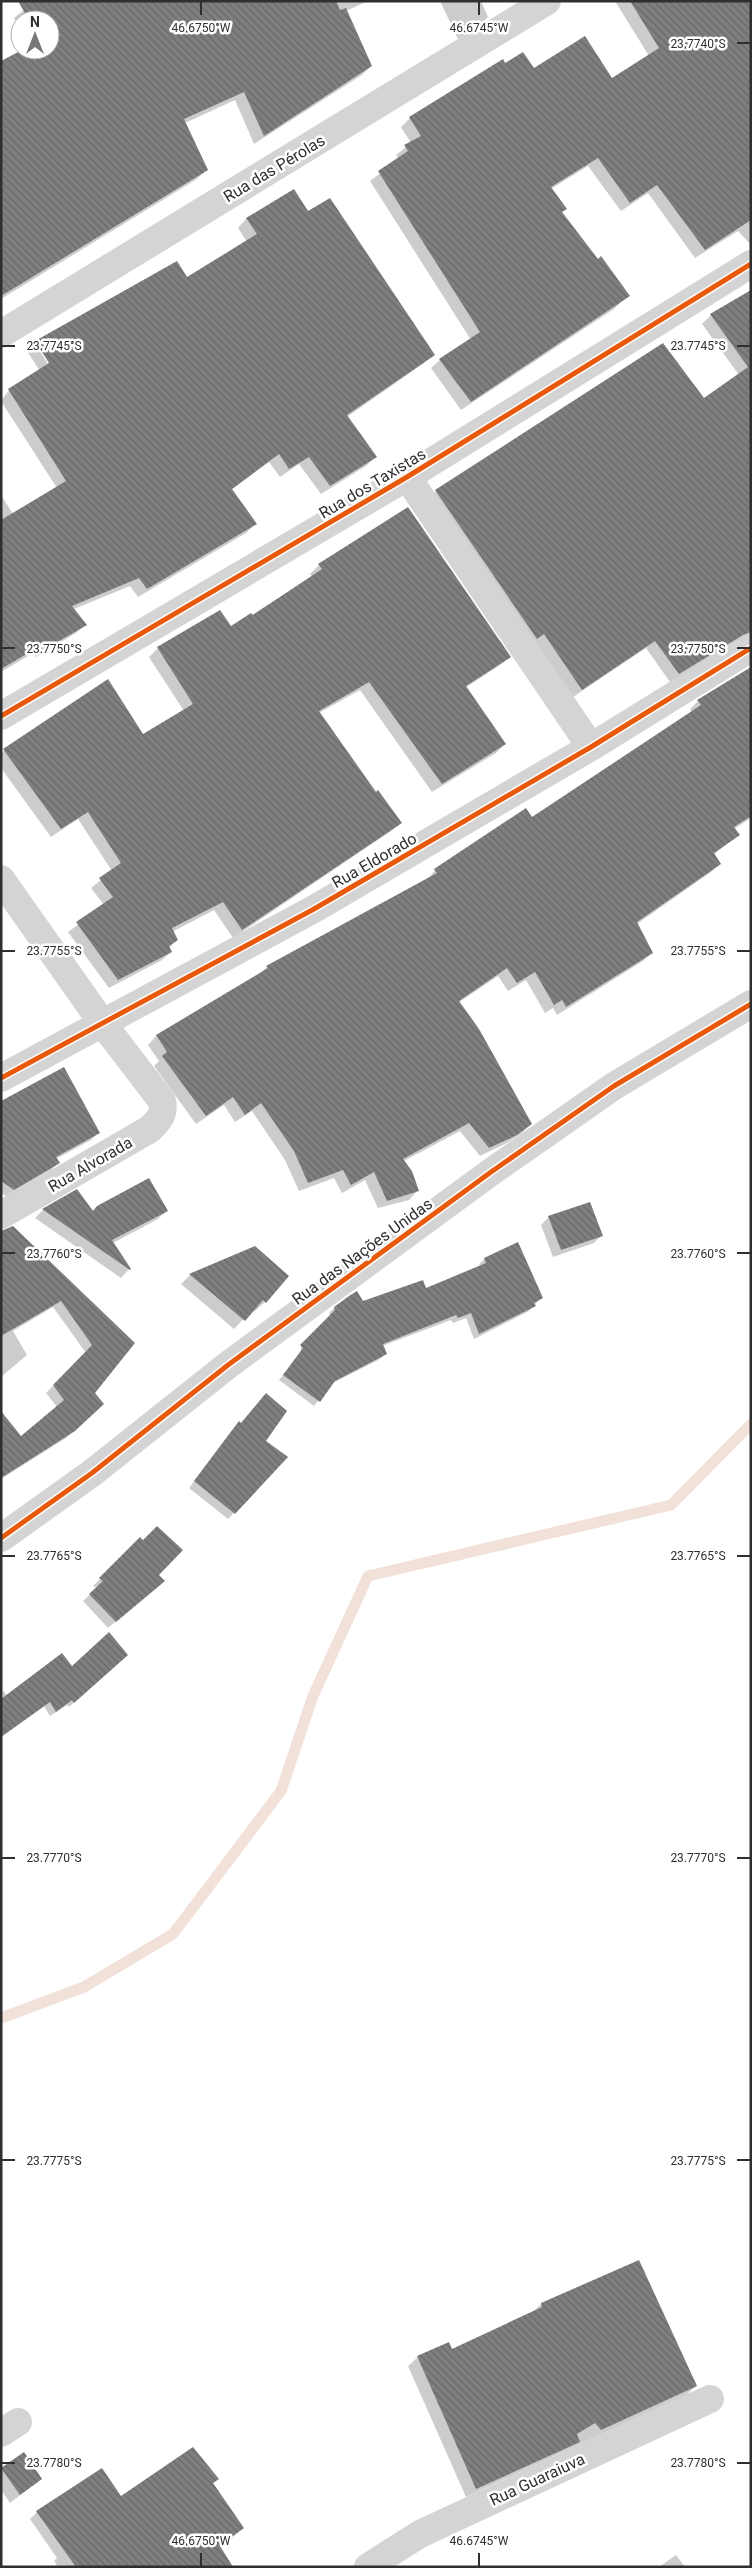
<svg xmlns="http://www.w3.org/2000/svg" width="752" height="2568" viewBox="0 0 752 2568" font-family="Roboto,sans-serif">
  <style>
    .shadow { fill: #0003 }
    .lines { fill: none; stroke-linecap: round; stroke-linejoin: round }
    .stream { stroke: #f2e1d8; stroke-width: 11 }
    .building { fill: url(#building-back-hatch) }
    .street { stroke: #d4d4d4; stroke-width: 28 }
    .cycleway-casing { stroke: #fff; stroke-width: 8 }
    .cycleway { stroke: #e8590c; stroke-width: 5 }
    .ticks { fill: none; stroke: #2f2f2f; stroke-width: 2 }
    .labels { text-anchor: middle; stroke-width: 5; stroke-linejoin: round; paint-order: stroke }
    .street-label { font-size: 16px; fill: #2f2f2f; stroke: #fff }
    .ticks-label { font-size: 12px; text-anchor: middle; fill: #2f2f2f; stroke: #fff; stroke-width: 5; stroke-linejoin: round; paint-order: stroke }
  </style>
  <defs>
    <pattern id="building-back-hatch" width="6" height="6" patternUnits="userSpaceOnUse" patternTransform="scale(1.25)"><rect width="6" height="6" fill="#7f7f7f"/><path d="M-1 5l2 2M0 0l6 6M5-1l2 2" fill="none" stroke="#686868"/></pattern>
  </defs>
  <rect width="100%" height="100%" fill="#fff"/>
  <g class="shadow">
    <polygon points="35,1 368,1 346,11 371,66 362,75 254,144 235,100 185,123 206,170 197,179 1,299 1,62 24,50 50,50 50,20 20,20 20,29 14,18"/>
    <polygon points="440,1 481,1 488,17 479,26 458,39"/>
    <polygon points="615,1 751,1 751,245 738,231 695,258 648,193 621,211 588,166 551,189 561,212 623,300 614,309 461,410 431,368 440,360 471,340 370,181 399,159 396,155 411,143 401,127 410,118 505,65 611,80 649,56"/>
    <polygon points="293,190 308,213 433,355 424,363 347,417 375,457 366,466 321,494 299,464 280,477 269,462 231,490 255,524 246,533 138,597 130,586 74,609 85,625 76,633 36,657 33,653 1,672 1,495 13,514 57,488 1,401 9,390 40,371 27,351 35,343 51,369 54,368 36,342 176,263 186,279 247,242 238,228 246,219"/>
    <polygon points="751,292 751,644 740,641 670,682 646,648 573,697 427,500 436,491 663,345 704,400 739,375 702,324 711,315"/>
    <polygon points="319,565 509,657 500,665 465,688 505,744 496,753 432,792 360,690 319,713 376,793 400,823 391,831 233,938 214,910 172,932 177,940 169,948 171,952 162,960 109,988 68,932 104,905 91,888 112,871 78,819 51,837 1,768 1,753 108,680 143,736 184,711 149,657 158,648 231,628 312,577 310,574"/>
    <polygon points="751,668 751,818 734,829 738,835 713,855 719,864 711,872 637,924 651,953 643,961 557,1015 553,1008 545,1013 526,980 508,991 498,976 458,1003 530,1124 522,1133 507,1143 480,1156 460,1131 404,1161 417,1191 409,1200 378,1208 365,1180 342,1193 334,1178 299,1191 285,1160 252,1111 235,1122 224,1105 196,1124 154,1066 159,1061 148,1045 156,1036 258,975 267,967 427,880 435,870 525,810 532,819 692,712 690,709 698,701"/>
    <polygon points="1,1102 98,1133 91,1140 56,1159 58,1163 51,1170 6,1196 1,1193"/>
    <polygon points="77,1191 92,1213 166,1211 158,1219 113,1243 130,1268 121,1278 35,1218 43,1210"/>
    <polygon points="549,1217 602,1235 594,1243 553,1257 541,1225"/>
    <polygon points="1,1232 133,1343 93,1393 95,1411 66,1438 1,1479 1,1413 21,1438 57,1407 46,1393 86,1353 53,1307 13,1331 27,1355 1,1377"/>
    <polygon points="485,1259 541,1298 529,1311 474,1339 466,1318 453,1323 451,1320 382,1346 386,1353 380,1359 331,1384 314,1406 279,1380 301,1352 301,1346 330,1316 329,1313 334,1308 426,1289 481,1267 479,1264"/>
    <polygon points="190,1275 287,1276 265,1302 255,1311 253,1309 234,1329 181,1284"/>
    <polygon points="233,1429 264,1441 286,1457 228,1519 189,1488"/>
    <polygon points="140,1539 157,1575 157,1587 108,1628 83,1601 97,1588 93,1586"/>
    <polygon points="121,1660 69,1707 67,1705 50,1716 44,1706 1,1737 3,1690 7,1696 72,1668"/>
    <polygon points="541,2304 696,2386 686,2395 466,2497 408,2366 418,2357 451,2350 532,2313"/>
    <polygon points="23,2454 41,2479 10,2503 1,2490 1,2470"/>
    <polygon points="212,2484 242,2528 219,2547 231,2567 58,2567 54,2561 57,2558 30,2519 37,2512"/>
    <polygon points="676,2555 685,2567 659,2567"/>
  </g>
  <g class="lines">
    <polyline class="stream" points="1,2018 84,1987 173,1934 281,1791 313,1696 368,1576 671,1505 751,1424"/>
  </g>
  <g class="building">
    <polygon points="18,1 336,1 340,10 346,8 372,66 264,136 244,92 184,119 208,170 1,296 1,61 22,50 50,50 50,20 29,20"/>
    <polygon points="630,1 751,1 751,220 705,250 657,185 630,203 598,158 551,187 567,209 562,212 598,259 601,256 630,296 471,402 439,359 480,332 378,171 408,151 404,145 421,136 409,117 503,59 505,63 523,52 534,68 585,36 612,78 659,48"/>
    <polygon points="294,189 308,211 330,198 435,355 347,415 377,457 330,486 309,457 289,469 279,454 232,489 257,524 147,589 139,578 72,606 87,625 45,649 42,645 1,669 1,520 66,481 8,389 49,363 35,341 177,261 187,277 257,234 246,218"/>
    <polygon points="751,290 751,632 743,635 679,674 655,641 582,690 544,634 537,639 435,490 663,343 704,398 748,367 710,314"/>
    <polygon points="408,507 511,657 466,686 506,744 442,784 369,682 319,711 376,792 378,790 402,823 242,930 223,902 172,928 178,940 169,946 172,952 118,980 76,922 113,897 99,878 121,863 88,812 61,829 3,749 108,679 143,734 193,704 157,647 220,610 231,626 251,613 253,615 322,569 318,564"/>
    <polygon points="751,667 751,816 734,827 740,835 714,853 721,864 637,922 653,953 566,1007 562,1000 554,1005 535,972 517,983 507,968 459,1001 479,1029 532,1124 517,1135 489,1148 469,1123 403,1159 412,1171 419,1191 387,1201 374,1172 351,1185 343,1170 308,1183 294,1151 261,1103 245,1115 233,1097 206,1116 162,1056 167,1052 156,1035 268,968 266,966 437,873 434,869 526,808 532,817 701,705 697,700"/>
    <polygon points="64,1067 100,1133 56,1157 60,1163 14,1190 1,1181 1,1101"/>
    <polygon points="149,1178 168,1211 112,1240 131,1269 130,1270 42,1209 77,1189 93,1211 97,1206"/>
    <polygon points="590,1202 603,1236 561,1250 548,1216"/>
    <polygon points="13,1226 135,1343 95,1393 104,1404 75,1431 1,1478 1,1411 21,1436 64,1400 53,1385 92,1345 61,1301 1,1336 1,1231"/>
    <polygon points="518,1242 543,1298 534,1303 536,1306 479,1334 471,1313 458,1318 456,1315 383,1344 387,1354 335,1381 320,1402 283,1375 303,1348 300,1345 335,1310 334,1307 349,1296 357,1291 363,1301 423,1280 426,1288 486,1263 484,1258"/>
    <polygon points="255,1246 289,1276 266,1303 263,1300 245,1321 189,1274"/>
    <polygon points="266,1393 287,1411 266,1441 288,1457 235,1514 194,1481 239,1421 241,1423"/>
    <polygon points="157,1526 183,1550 159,1575 165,1581 116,1622 89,1594 103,1581 99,1578 140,1537 143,1540"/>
    <polygon points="109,1632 128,1655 74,1703 72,1700 56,1712 50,1702 1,1737 1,1699 62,1653 72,1666"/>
    <polygon points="639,2260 697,2386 601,2430 595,2423 577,2434 580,2442 476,2489 417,2356 449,2342 452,2349 542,2307 541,2303"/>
    <polygon points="193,2447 219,2479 213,2483 244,2528 220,2546 233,2567 76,2567 36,2511 102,2468 121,2496"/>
    <polygon points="24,2452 42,2479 20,2495 1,2468"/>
  </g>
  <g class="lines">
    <g class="street">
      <polyline points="1,334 547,1"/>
      <polyline points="407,477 591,747"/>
      <polyline points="1,716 407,477 751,264"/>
      <path d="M 1,879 L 103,1024 L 162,1101 C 165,1114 159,1120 150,1129 L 1,1215"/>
      <polyline points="1,1078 314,909 591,747 751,648"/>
      <polyline points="1,1538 92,1473 228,1365 491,1172 614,1086 751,1004"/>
      <polyline points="1,2433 18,2422"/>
      <polyline points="368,2567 420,2534 710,2399"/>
    </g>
    <defs>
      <g id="cycleway">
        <polyline points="1,716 407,477 751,264"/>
        <polyline points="1,1078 314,909 591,747 751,648"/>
        <polyline points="1,1538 92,1473 228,1365 491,1172 614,1086 751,1004"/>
      </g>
    </defs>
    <use href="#cycleway" class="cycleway-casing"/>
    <use href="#cycleway" class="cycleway"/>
  </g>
  <path class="ticks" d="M 201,2 L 201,15M 479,2 L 479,15M 737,43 L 750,43M 2,346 L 15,346M 737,346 L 750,346M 2,648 L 15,648M 737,648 L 750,648M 2,951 L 15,951M 737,951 L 750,951M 2,1253 L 15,1253M 737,1253 L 750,1253M 2,1556 L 15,1556M 737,1556 L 750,1556M 2,1858 L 15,1858M 737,1858 L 750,1858M 2,2160 L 15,2160M 737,2160 L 750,2160M 2,2463 L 15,2463M 737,2463 L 750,2463M 201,2553 L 201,2566M 479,2553 L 479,2566"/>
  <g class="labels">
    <g class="street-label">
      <text transform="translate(274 168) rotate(-31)" y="6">Rua das Pérolas</text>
      <text transform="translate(372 483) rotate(-31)" y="6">Rua dos Taxistas</text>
      <text transform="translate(374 860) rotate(-30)" y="6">Rua Eldorado</text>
      <text transform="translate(90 1164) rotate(-30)" y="6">Rua Alvorada</text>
      <text transform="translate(362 1251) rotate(-36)" y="6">Rua das Nações Unidas</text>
      <text transform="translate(537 2479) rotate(-25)" y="6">Rua Guaraiuva</text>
    </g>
  </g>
  <g class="ticks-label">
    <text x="201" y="32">46.6750°W</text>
    <text x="479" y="32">46.6745°W</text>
    <text x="698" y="48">23.7740°S</text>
    <text x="54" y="350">23.7745°S</text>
    <text x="698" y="350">23.7745°S</text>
    <text x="54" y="653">23.7750°S</text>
    <text x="698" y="653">23.7750°S</text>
    <text x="54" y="955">23.7755°S</text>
    <text x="698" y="955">23.7755°S</text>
    <text x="54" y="1258">23.7760°S</text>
    <text x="698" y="1258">23.7760°S</text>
    <text x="54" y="1560">23.7765°S</text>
    <text x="698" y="1560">23.7765°S</text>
    <text x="54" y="1862">23.7770°S</text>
    <text x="698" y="1862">23.7770°S</text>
    <text x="54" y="2165">23.7775°S</text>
    <text x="698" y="2165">23.7775°S</text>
    <text x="54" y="2467">23.7780°S</text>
    <text x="698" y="2467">23.7780°S</text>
    <text x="201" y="2545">46.6750°W</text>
    <text x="479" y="2545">46.6745°W</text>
  </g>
  <rect width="752" height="2568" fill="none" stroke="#2f2f2f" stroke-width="5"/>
  <g transform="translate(35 35)"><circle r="24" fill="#ffffff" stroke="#acacac"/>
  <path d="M0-4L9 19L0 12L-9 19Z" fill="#787878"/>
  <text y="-8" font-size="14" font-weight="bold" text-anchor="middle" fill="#2f2f2f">N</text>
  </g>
</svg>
